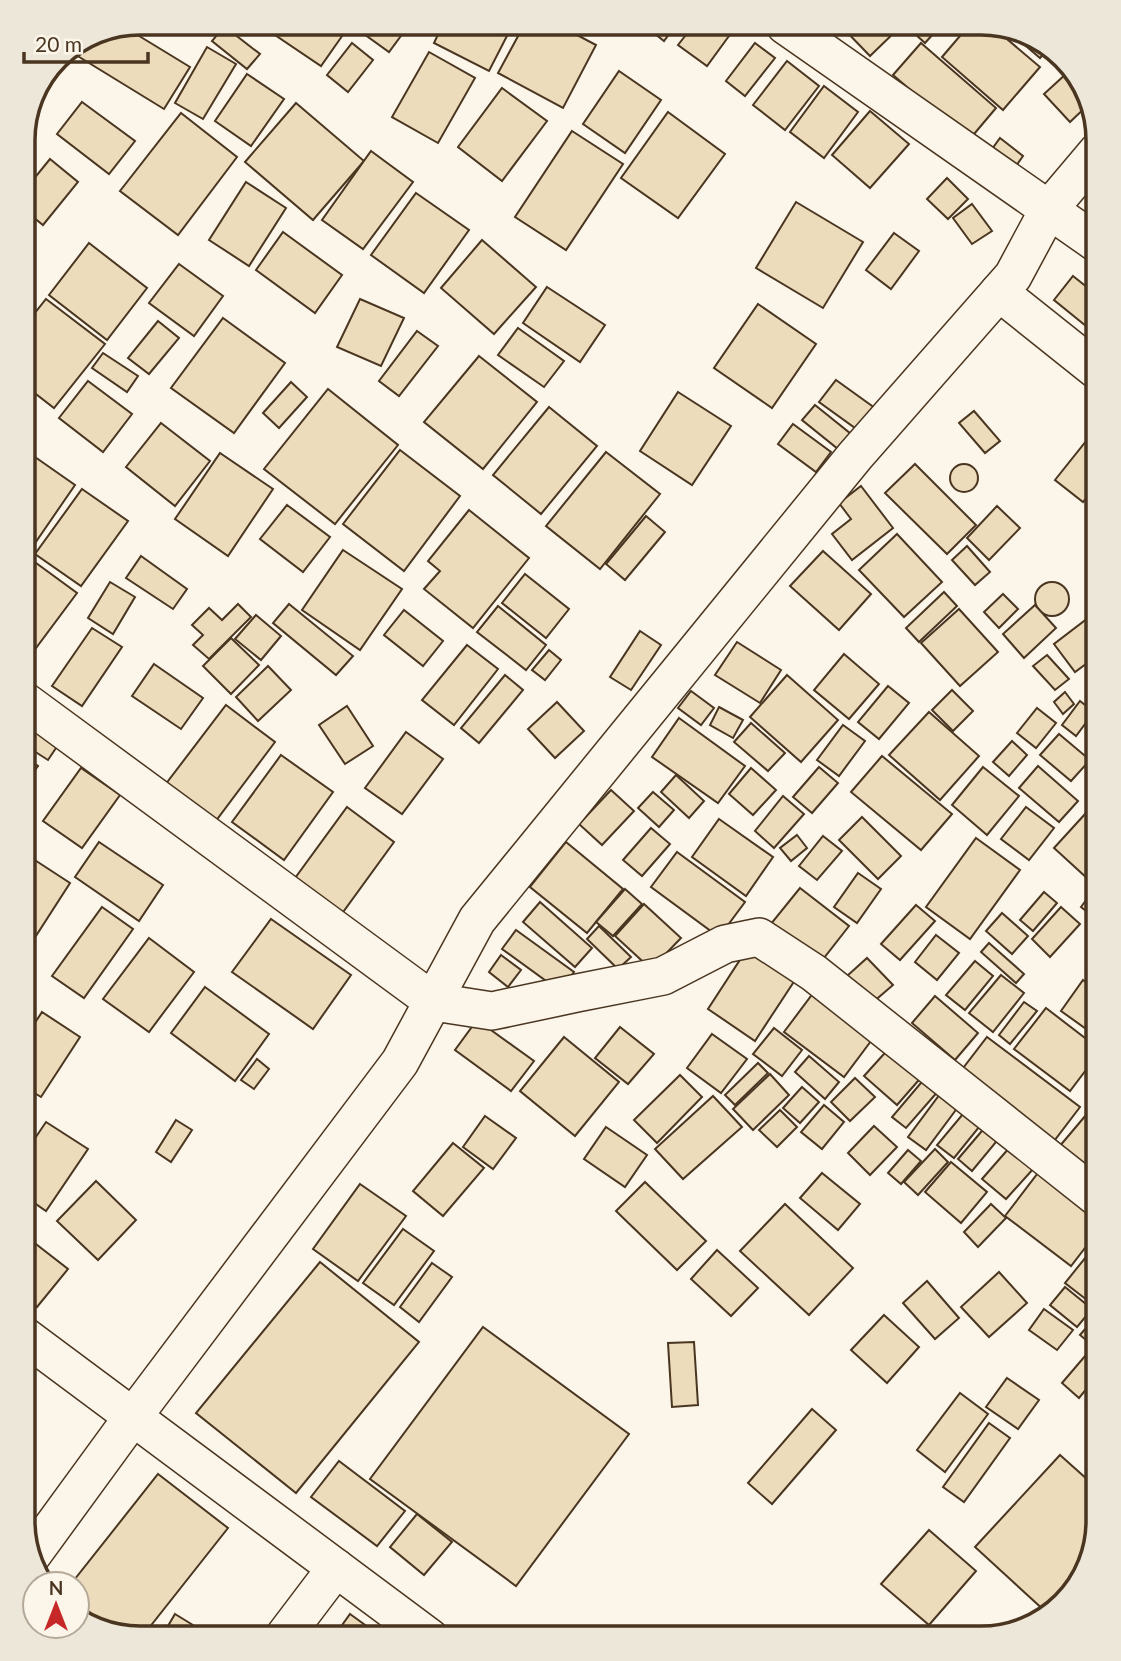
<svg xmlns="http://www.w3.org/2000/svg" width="1121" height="1661" viewBox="0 0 1121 1661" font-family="Lato,sans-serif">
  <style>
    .building { fill: #ecdcbc; stroke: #4a3520; stroke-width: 2 }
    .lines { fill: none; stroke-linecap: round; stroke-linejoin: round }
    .minor-casing { stroke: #4a3520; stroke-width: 40 }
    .minor { stroke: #fbf6e9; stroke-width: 37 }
    .rim { fill: none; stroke: #4a3520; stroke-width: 3.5 }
  </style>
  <rect width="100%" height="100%" fill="#fbf6e9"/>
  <g class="building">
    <polygon points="943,23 925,43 904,24"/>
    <polygon points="971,23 988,23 1040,67 1003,110 942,57"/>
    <polygon points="839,24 899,24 901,26 870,56"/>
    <polygon points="737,25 707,66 678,45 693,26"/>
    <polygon points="645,26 675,26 664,41"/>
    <polygon points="523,27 562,27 596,45 563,108 498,73"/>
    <polygon points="441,28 506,28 510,30 489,71 434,43"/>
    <polygon points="347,29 321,66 275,35 279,30"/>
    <polygon points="357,29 406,29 389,52"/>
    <polygon points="1006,29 1046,42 1050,47 1040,58"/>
    <polygon points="221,30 229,30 260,54 247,69 212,41"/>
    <polygon points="131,31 190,67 164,109 76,55 87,37 96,32"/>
    <polygon points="352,43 373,60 348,92 327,75"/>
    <polygon points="755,43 775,58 745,96 726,81"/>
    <polygon points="921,43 996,108 969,140 893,75"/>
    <polygon points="207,47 236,64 203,119 175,103"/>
    <polygon points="429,52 475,78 438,143 392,117"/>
    <polygon points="787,61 819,86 785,130 753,105"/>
    <polygon points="619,71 661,100 625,153 583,124"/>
    <polygon points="1067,73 1086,94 1089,104 1070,122 1044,94"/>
    <polygon points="247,74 284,99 251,146 215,121"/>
    <polygon points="824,86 858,112 824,158 790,132"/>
    <polygon points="502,88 547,121 502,181 458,147"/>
    <polygon points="82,102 135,141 109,174 57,134"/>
    <polygon points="296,103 364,161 313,220 245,162"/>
    <polygon points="870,111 909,144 870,188 832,155"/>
    <polygon points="668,112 725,154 678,218 621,178"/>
    <polygon points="181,113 237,157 178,235 120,191"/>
    <polygon points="572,131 623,164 566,250 515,217"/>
    <polygon points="1000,138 1023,156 1011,173 987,156"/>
    <polygon points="371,151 413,182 363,249 322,220"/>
    <polygon points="50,159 78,182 43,225 23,209 23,192"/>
    <polygon points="947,178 968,199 948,219 927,199"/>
    <polygon points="246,182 286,208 249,266 209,240"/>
    <polygon points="416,193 469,230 424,293 371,255"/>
    <polygon points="796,202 863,242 823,308 756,268"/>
    <polygon points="972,204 992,231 972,244 953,218"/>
    <polygon points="283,232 342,275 315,313 256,270"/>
    <polygon points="894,233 919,251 891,289 866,270"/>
    <polygon points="482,240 536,287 494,334 441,288"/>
    <polygon points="89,243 147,288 107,340 49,295"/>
    <polygon points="179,264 223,296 194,336 149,303"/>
    <polygon points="1073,276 1098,296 1097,335 1054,300"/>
    <polygon points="547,287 605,325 580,362 523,323"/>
    <polygon points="46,299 105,344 54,408 23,384 23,328"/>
    <polygon points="360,299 404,318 381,366 337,347"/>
    <polygon points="758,304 816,344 772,408 714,368"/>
    <polygon points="223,318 285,363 234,433 171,388"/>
    <polygon points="158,321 179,338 149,374 128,358"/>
    <polygon points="518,328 564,361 544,387 498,355"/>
    <polygon points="417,331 438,346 399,396 379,381"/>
    <polygon points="103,353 138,376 127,392 92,368"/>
    <polygon points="479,356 537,402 483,469 424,422"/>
    <polygon points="836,380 879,411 862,433 819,402"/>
    <polygon points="88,381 132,414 103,452 59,418"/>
    <polygon points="291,382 307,397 279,428 263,413"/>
    <polygon points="328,389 398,445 335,524 264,469"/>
    <polygon points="678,392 731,426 692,485 640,451"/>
    <polygon points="815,405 851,434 838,449 802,420"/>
    <polygon points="549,407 597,446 541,514 493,475"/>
    <polygon points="974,411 1000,441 985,453 959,423"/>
    <polygon points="161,423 210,461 175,506 126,467"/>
    <polygon points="793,424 831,452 816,472 778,444"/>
    <polygon points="1087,440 1098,449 1098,483 1083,502 1055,480"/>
    <polygon points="400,450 460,496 404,571 343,524"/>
    <polygon points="606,452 660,494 600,569 546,526"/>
    <polygon points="220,453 273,489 228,556 175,519"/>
    <polygon points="35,457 75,485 31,549 23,543 23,474"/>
    <circle cx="964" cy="478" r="14"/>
    <polygon points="915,464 976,525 947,554 885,493"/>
    <polygon points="861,486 893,528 852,560 832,534 851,519 839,503"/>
    <polygon points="82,489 128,521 81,586 35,554"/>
    <polygon points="287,505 330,537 303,572 260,539"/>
    <polygon points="997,506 1020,528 989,560 967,538"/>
    <polygon points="469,510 529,558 473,628 424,589 440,571 428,561"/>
    <polygon points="646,516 665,532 625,580 606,564"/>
    <polygon points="897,534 942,582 904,617 859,570"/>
    <polygon points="967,546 990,572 975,585 952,560"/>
    <polygon points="343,550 402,589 360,650 302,610"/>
    <polygon points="823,551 871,594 839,630 790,586"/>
    <polygon points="141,556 187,589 173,609 126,578"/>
    <polygon points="32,560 77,593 33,652 23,644 23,573"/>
    <polygon points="525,574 569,609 546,638 502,603"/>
    <circle cx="1052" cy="599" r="17"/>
    <polygon points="110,582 135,597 113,634 88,618"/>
    <polygon points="944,592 957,606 919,642 906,628"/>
    <polygon points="1003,594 1018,609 999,628 984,612"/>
    <polygon points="238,604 251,617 209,659 193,645 203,635 192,625 209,608 222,620"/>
    <polygon points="289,604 353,656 336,675 273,623"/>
    <polygon points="1035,605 1056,628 1024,658 1003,634"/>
    <polygon points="498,606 546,645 526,670 477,632"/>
    <polygon points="959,609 998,652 960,686 921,643"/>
    <polygon points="404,610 443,641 423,666 384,635"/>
    <polygon points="256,615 281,636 261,660 235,639"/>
    <polygon points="1092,615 1098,623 1098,655 1075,672 1054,644"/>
    <polygon points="92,628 122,647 82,706 52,686"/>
    <polygon points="640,631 661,645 631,690 610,677"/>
    <polygon points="231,638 259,665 231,694 203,666"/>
    <polygon points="737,642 781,670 760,703 715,675"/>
    <polygon points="467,645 498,669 454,725 422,700"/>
    <polygon points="549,650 561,660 545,680 532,670"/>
    <polygon points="844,654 879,684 849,719 814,690"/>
    <polygon points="1047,655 1069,679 1055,690 1033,666"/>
    <polygon points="154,664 203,698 181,729 132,696"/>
    <polygon points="268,666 291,690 258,721 236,697"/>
    <polygon points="505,675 523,690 479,743 461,728"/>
    <polygon points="787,675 838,720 801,762 750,717"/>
    <polygon points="888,686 909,703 879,739 858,722"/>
    <polygon points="952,690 973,711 953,731 932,710"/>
    <polygon points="691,691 714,708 701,725 678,708"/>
    <polygon points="1065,692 1074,704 1063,714 1054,702"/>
    <polygon points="1080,701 1094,712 1076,736 1062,725"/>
    <polygon points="557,702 584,731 555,758 528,729"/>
    <polygon points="226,705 275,742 215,822 165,785"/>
    <polygon points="347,706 373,746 345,764 319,725"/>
    <polygon points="719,707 743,720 733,738 710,725"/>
    <polygon points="1037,708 1056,723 1036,748 1017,733"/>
    <polygon points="929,712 979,756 940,800 889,755"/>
    <polygon points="679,718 745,766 718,803 652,757"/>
    <polygon points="751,723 785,753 768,771 734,742"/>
    <polygon points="31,724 60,742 48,760 23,744 23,737"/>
    <polygon points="843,725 865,741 839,776 817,760"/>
    <polygon points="406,732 443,759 402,814 365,788"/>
    <polygon points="1059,734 1090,760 1071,781 1040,755"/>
    <polygon points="1012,741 1027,755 1009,776 993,762"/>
    <polygon points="23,755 38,766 23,787"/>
    <polygon points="281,755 333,792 284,860 232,822"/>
    <polygon points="882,756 952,814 921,850 851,792"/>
    <polygon points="1038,766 1078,801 1059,822 1019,788"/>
    <polygon points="819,767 838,783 812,813 793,797"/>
    <polygon points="983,767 1019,796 987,835 952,805"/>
    <polygon points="81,768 120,795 82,848 43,821"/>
    <polygon points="751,768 776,790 753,815 729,794"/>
    <polygon points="676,775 704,801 689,818 661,792"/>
    <polygon points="611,790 634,811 602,845 579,824"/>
    <polygon points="653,792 674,810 659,827 638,808"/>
    <polygon points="783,796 804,814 774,848 755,831"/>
    <polygon points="347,807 394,842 338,919 290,885"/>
    <polygon points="1026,807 1054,828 1029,860 1001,839"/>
    <polygon points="1086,813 1098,823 1098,867 1088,879 1054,848"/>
    <polygon points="862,817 901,856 878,879 839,840"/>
    <polygon points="719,819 773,857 746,896 692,857"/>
    <polygon points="651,828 670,844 642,876 623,860"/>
    <polygon points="797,835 807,848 791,861 780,848"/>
    <polygon points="823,836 842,851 817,880 799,866"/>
    <polygon points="976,838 1020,870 970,939 926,907"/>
    <polygon points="99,842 163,885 139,921 75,877"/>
    <polygon points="566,842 623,889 587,933 530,887"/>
    <polygon points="677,852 745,902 719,937 651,887"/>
    <polygon points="24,853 70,883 23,956 23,855"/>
    <polygon points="858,873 881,889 857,923 834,907"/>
    <polygon points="1098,884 1098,920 1081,907"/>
    <polygon points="800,888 849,926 820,963 770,925"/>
    <polygon points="625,889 642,904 613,936 596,922"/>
    <polygon points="1044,892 1057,903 1033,931 1020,920"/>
    <polygon points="540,902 592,948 575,967 523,922"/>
    <polygon points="644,904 681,938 651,969 615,936"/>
    <polygon points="916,905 935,921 900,960 881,944"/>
    <polygon points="102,907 133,929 84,998 52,976"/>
    <polygon points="1061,907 1080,924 1050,957 1032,939"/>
    <polygon points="1002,913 1028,936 1012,954 986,931"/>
    <polygon points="271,919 351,975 313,1029 232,972"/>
    <polygon points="599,926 631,957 618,969 587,939"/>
    <polygon points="516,930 574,972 560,991 502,949"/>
    <polygon points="936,935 959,953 937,980 915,962"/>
    <polygon points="149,938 194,972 149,1032 103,999"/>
    <polygon points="989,943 1024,974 1016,983 981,952"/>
    <polygon points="749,946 797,977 755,1041 708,1009"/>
    <polygon points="501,955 521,970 508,987 489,972"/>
    <polygon points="867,958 893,985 872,1003 847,976"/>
    <polygon points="1098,959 1098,983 1086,973"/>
    <polygon points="975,961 993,976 965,1010 946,995"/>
    <polygon points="1001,975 1024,993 993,1032 969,1013"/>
    <polygon points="1083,980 1098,992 1098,1018 1089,1031 1061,1011"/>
    <polygon points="205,987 269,1034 235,1081 171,1033"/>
    <polygon points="814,992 874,1037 844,1077 784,1032"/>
    <polygon points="935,996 978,1033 955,1060 912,1023"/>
    <polygon points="1024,1002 1037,1011 1010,1044 999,1035"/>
    <polygon points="1046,1008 1098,1048 1098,1054 1070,1091 1014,1049"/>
    <polygon points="42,1012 80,1037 41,1097 23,1086 23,1041"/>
    <polygon points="477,1020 534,1061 511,1091 455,1050"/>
    <polygon points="620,1027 654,1054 628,1084 595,1058"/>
    <polygon points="774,1028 802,1050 782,1076 753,1054"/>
    <polygon points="712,1034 747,1059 721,1093 687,1068"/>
    <polygon points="564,1037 619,1082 575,1136 520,1091"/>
    <polygon points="987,1037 1080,1107 1051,1145 957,1076"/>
    <polygon points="893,1044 925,1073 897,1105 864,1076"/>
    <polygon points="809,1056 839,1082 825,1099 795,1072"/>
    <polygon points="257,1059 269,1069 254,1089 241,1080"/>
    <polygon points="758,1063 768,1073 735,1105 725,1095"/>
    <polygon points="770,1074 789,1095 753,1130 733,1109"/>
    <polygon points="680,1075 702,1097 657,1143 634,1120"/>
    <polygon points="926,1077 940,1089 906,1128 892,1117"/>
    <polygon points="855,1078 875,1097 850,1121 831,1102"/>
    <polygon points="946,1086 964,1099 926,1150 908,1137"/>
    <polygon points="802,1087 819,1102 800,1123 783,1108"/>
    <polygon points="713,1096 742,1127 683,1179 655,1149"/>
    <polygon points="824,1105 844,1122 822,1149 801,1132"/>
    <polygon points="968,1108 984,1121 954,1158 937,1145"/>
    <polygon points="780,1110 797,1127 777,1147 759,1130"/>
    <polygon points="1086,1115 1098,1125 1098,1180 1059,1147"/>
    <polygon points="485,1116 516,1138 493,1169 463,1147"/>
    <polygon points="176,1120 192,1130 171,1162 156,1152"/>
    <polygon points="46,1122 88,1149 46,1211 23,1195 23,1156"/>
    <polygon points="987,1125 1001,1136 972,1171 958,1159"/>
    <polygon points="874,1126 897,1147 870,1175 848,1153"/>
    <polygon points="606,1127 647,1155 625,1187 584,1159"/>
    <polygon points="453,1143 484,1168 443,1216 413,1191"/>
    <polygon points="1010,1147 1034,1168 1006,1199 982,1179"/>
    <polygon points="935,1149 948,1162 918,1195 904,1182"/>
    <polygon points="908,1150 921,1161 901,1184 888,1173"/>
    <polygon points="951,1162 987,1192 961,1223 925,1192"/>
    <polygon points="1041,1169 1098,1213 1098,1231 1071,1266 1005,1216"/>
    <polygon points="822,1173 860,1204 838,1230 800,1198"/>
    <polygon points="96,1181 136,1220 98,1260 57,1221"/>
    <polygon points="645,1182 706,1241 677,1270 616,1211"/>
    <polygon points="360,1184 406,1216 358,1281 313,1249"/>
    <polygon points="785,1204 853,1268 809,1315 740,1251"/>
    <polygon points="991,1204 1006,1218 978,1247 964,1232"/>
    <polygon points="403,1229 434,1251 394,1305 363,1283"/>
    <polygon points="23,1234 68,1269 37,1307 23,1296"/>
    <polygon points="1098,1242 1098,1305 1096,1307 1065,1283"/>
    <polygon points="717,1250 758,1288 731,1316 691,1279"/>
    <polygon points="320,1262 419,1342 296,1493 196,1413"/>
    <polygon points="432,1263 452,1277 419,1322 400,1307"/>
    <polygon points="999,1272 1027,1303 989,1337 961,1307"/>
    <polygon points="927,1281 959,1318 935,1339 903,1303"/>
    <polygon points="1065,1287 1092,1309 1077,1327 1050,1305"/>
    <polygon points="1044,1309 1073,1330 1057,1350 1029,1330"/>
    <polygon points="1098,1314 1098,1350 1080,1335"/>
    <polygon points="884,1315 919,1347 887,1383 851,1350"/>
    <polygon points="483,1327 629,1434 516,1586 370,1479"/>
    <polygon points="694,1342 698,1405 672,1407 668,1343"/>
    <polygon points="1091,1349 1098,1356 1098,1375 1079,1398 1062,1383"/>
    <polygon points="1007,1378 1039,1400 1018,1429 986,1407"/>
    <polygon points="1097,1389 1098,1410 1096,1413 1086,1404"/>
    <polygon points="960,1393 988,1414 945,1472 917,1450"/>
    <polygon points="812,1409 836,1430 772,1504 748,1483"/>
    <polygon points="989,1423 1010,1438 964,1502 943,1487"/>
    <polygon points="1060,1455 1098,1489 1098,1521 1085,1569 1046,1612 975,1547"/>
    <polygon points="339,1461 405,1511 377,1546 311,1497"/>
    <polygon points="158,1474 228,1528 141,1638 133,1638 84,1622 77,1616 77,1584 71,1584"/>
    <polygon points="417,1514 452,1542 424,1575 390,1547"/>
    <polygon points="929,1530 976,1571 929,1625 881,1584"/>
    <polygon points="175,1614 214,1638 161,1638"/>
    <polygon points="350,1614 383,1638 333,1638"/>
  </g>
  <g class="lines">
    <defs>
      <g id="minor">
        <polyline points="785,25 1098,244"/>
        <polyline points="999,292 1098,371"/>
        <polyline points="23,700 434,1002 492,1011 577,993 663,976 725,944 759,937 814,973 1098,1198"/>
        <polyline points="23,1335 430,1638"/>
        <polyline points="32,1555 132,1418 400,1062 477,920 855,456 1013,276 1049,209 1098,151"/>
        <polyline points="283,1638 336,1568"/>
      </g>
    </defs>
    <use href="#minor" class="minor-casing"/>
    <use href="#minor" class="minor"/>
  </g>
  <path d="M0 0H1121V1661H0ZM140 35H981A105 105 0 0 1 1086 140V1521A105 105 0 0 1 981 1626H140A105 105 0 0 1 35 1521V140A105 105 0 0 1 140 35Z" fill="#ede7d9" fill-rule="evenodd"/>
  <path class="rim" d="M140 35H981A105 105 0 0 1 1086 140V1521A105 105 0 0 1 981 1626H140A105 105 0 0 1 35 1521V140A105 105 0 0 1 140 35Z"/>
  <g transform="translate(56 1605)"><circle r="33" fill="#fbf6e9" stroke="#b4a999" stroke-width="2"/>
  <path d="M0-5L12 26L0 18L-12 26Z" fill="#c62828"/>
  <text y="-10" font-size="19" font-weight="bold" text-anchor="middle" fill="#4a3520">N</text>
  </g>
  <path d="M24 52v10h124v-10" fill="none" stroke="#4a3520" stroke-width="3.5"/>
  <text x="35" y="52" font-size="21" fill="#4a3520" stroke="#fbf6e9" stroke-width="5" paint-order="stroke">20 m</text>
</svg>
